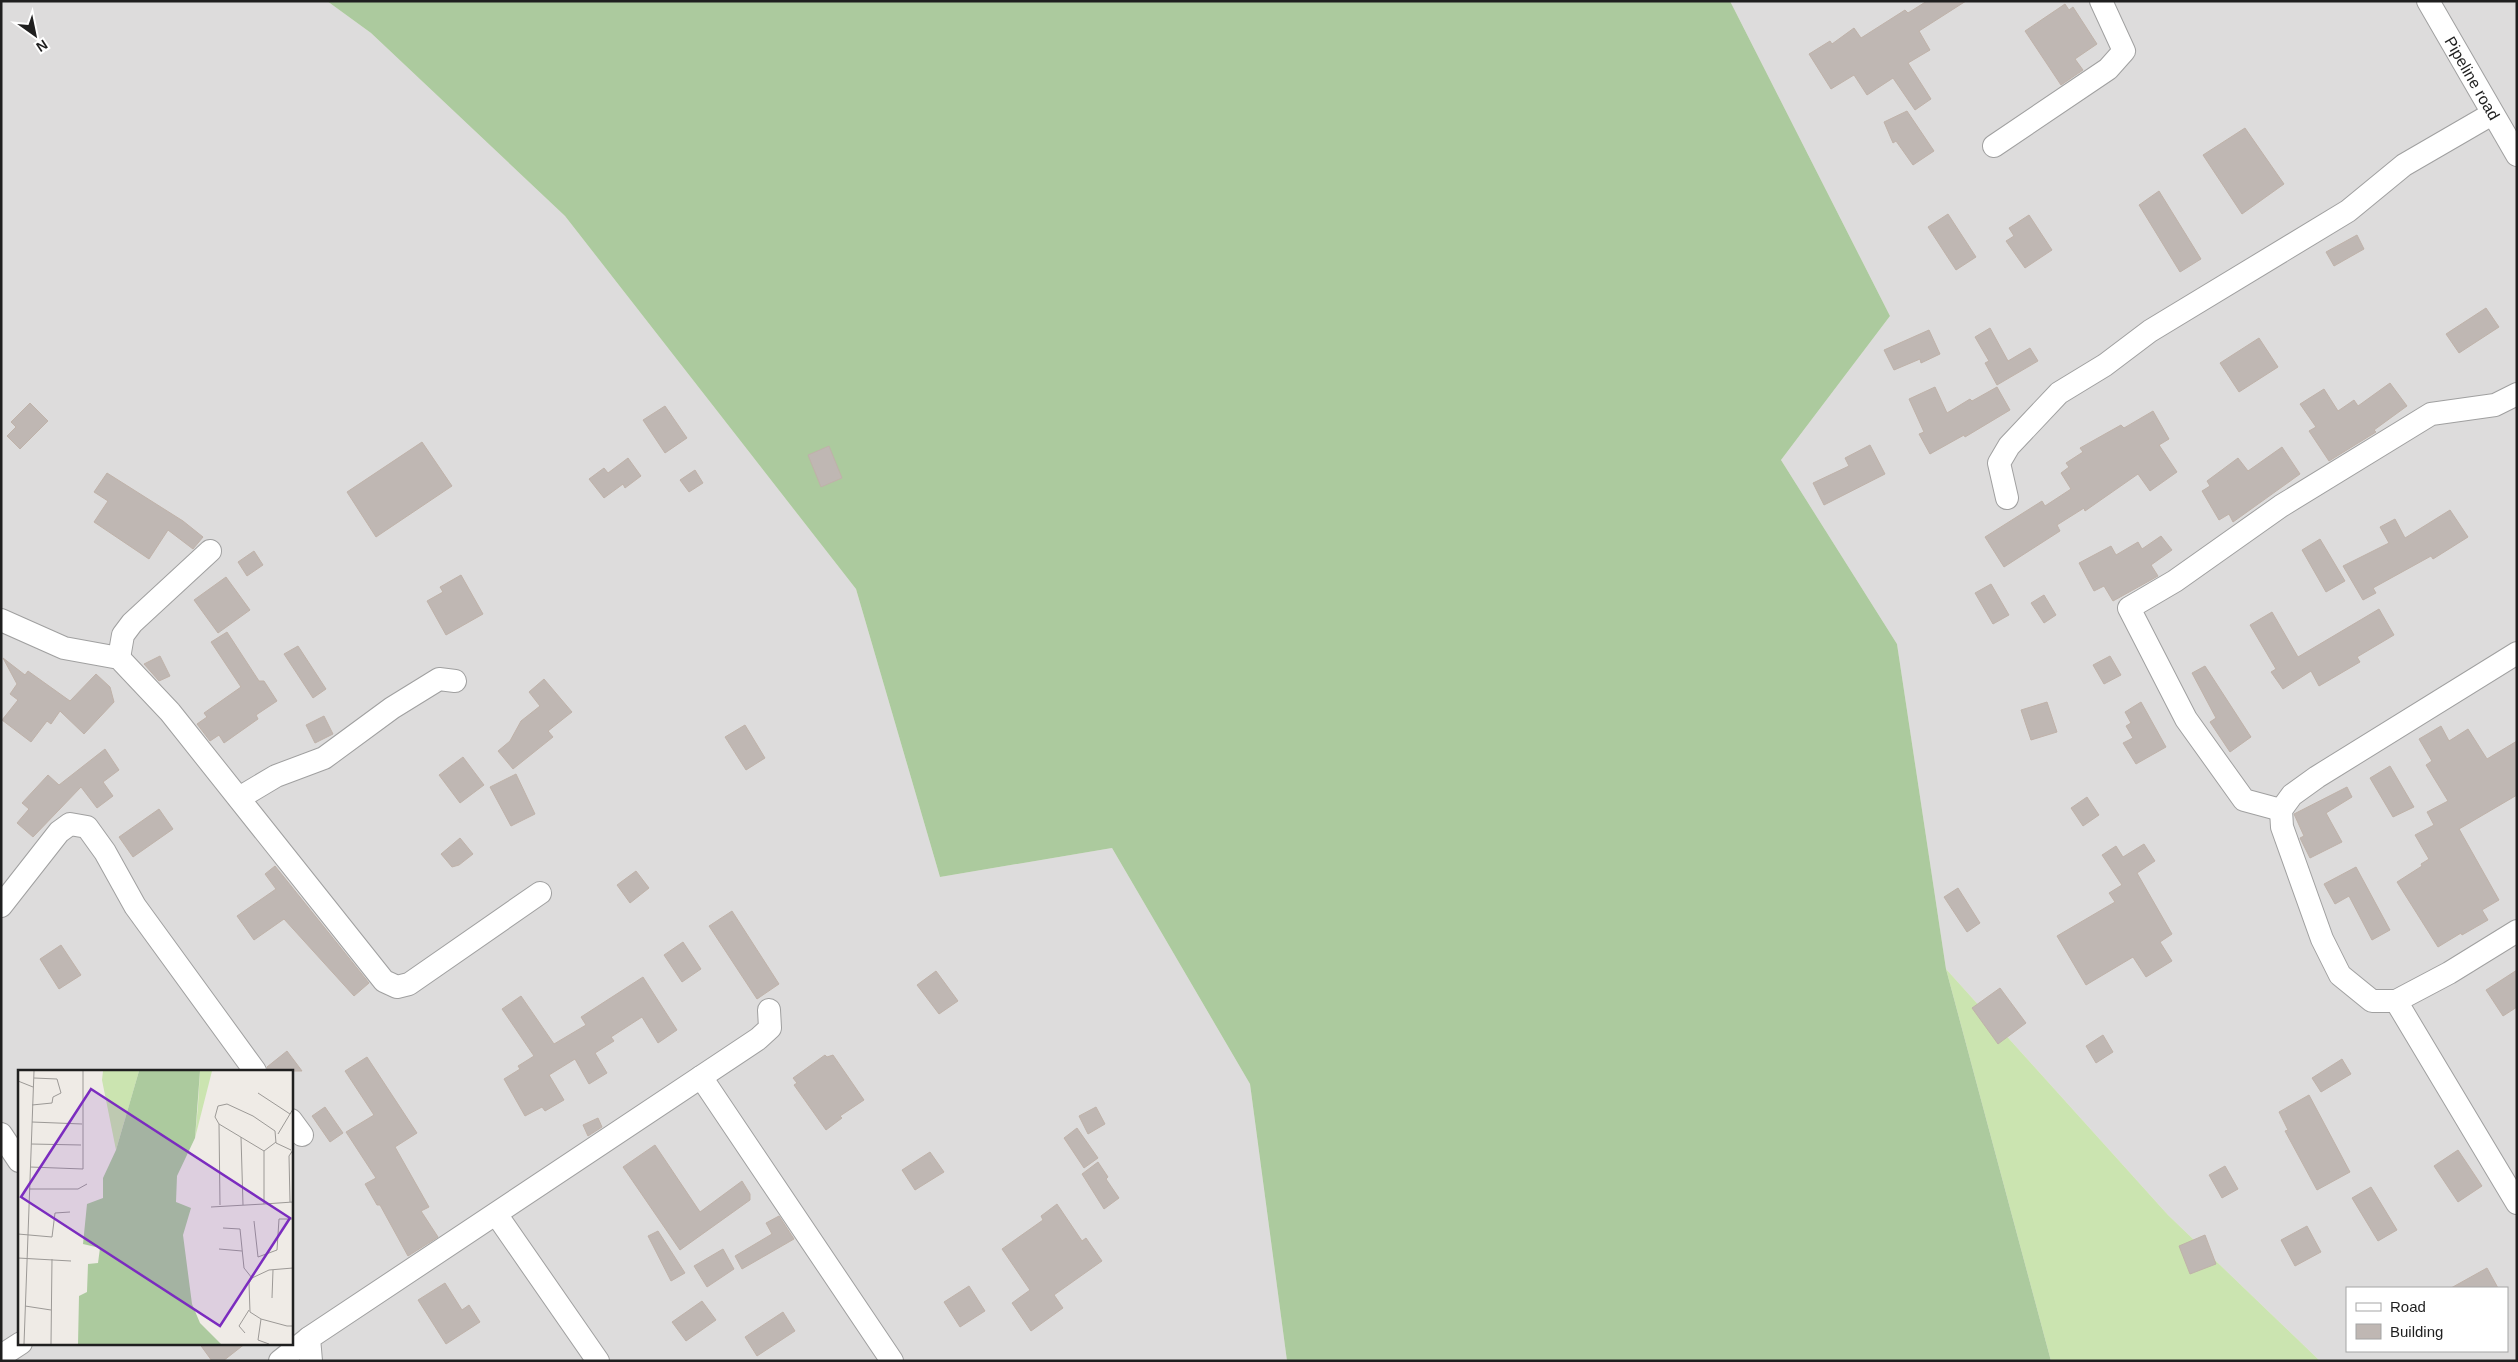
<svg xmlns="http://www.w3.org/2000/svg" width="2518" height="1362" viewBox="0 0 2518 1362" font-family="Arial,sans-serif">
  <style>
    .residential { fill: #dddcdc; fill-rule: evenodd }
    .grass { fill: #cbe4b0 }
    .forest { fill: #acca9e }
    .building { fill: #bfb7b3; stroke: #bfb2a9 }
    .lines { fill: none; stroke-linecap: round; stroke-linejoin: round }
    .minor-casing { stroke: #a0a0a0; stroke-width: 24 }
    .minor { stroke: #fff; stroke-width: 22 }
    .labels { text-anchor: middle; stroke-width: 4; stroke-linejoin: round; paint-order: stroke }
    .street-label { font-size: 16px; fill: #1f1f1f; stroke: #fff }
    .inset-road { fill: none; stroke: #9c9996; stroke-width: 1 }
    .view { fill: #7b2cbf; fill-opacity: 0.15; stroke: #7b2cbf; stroke-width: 2.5 }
    .inset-edge { fill: none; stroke: #1f1f1f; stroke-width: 2.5 }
  </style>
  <rect width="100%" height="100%" fill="#efebe6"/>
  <g class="residential">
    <path d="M 1,1 L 327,1 L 371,33 L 565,216 L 856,589 L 940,877 L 1112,848 L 1250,1084 L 1287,1361 L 1,1361 ZM 19,1071 L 291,1071 L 291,1343 L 19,1343 Z"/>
    <path d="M 1730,1 L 2517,1 L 2517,1361 L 2320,1361 L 2168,1215 L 1946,969 L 1897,644 L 1781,460 L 1890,316 ZM 2347,1288 L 2507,1288 L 2507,1351 L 2347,1351 Z"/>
  </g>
  <polygon class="grass" points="1946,969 2168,1215 2320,1361 2051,1361"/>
  <polygon class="forest" points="327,1 1730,1 1890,316 1781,460 1897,644 1946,969 2051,1361 1287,1361 1250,1084 1112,848 940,877 856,589 565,216 371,33"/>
  <g class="building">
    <polygon points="1927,1 1966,1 1919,31 1930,50 1908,63 1931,99 1915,110 1893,78 1867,95 1854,75 1831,89 1809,54 1830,41 1832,44 1854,28 1861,38 1905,10 1908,13"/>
    <polygon points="2065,4 2069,10 2073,7 2097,44 2075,59 2083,70 2061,85 2025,31"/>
    <polygon points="1907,111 1934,151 1913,165 1896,141 1893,143 1884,122"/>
    <polygon points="2245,128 2284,184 2242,214 2203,155"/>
    <polygon points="2159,191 2201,259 2180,272 2139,205"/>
    <polygon points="1948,214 1976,257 1956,270 1928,227"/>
    <polygon points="2029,215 2052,250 2025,268 2006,241 2014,236 2009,228"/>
    <polygon points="2357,235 2364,249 2334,266 2326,252"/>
    <polygon points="2486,308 2499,327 2459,353 2446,334"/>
    <polygon points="1990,328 2008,361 2030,348 2038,361 1997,385 1985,363 1989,361 1975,337"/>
    <polygon points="1929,330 1940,354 1921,363 1920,359 1894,370 1884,350"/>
    <polygon points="2259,338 2278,367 2239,392 2220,363"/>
    <polygon points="2390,383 2407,406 2374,430 2376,432 2329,461 2309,431 2316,427 2300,404 2324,389 2338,411 2354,400 2358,406"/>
    <polygon points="1935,387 1947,413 1970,399 1972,401 1997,387 2010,410 1965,437 1964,435 1930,454 1919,434 1924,432 1909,399"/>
    <polygon points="30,403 48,421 20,449 7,436 16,427 11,422"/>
    <polygon points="665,406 687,438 665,453 643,420"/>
    <polygon points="2153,411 2169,439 2159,445 2177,472 2150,491 2138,474 2085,511 2084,508 2057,525 2060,531 2004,567 1985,537 2042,501 2045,506 2071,489 2061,473 2069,467 2066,463 2083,452 2080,448 2121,425 2124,428"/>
    <polygon points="422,442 452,486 376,537 347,492"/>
    <polygon points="1870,445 1885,474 1824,505 1813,483 1849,466 1845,458"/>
    <polygon points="829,446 842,478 821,487 808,455"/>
    <polygon points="2282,447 2300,474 2233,522 2229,514 2219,520 2202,491 2210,486 2207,481 2238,458 2248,471"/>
    <polygon points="628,458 641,476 625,488 623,484 604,498 589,479 604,468 608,473"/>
    <polygon points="695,470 703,483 689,492 680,480"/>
    <polygon points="107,473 183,521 203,537 193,549 168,530 149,559 94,522 108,501 94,492"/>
    <polygon points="2450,510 2468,537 2433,559 2431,556 2373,588 2376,593 2363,600 2343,566 2389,543 2380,527 2395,519 2405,538"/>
    <polygon points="2161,536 2172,550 2151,565 2158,576 2113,601 2104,586 2094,591 2079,563 2111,546 2116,555 2138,542 2142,549"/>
    <polygon points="2320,539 2345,581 2326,592 2302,550"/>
    <polygon points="254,551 263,565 247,576 238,562"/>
    <polygon points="461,575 483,614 446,635 427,601 443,592 440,587"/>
    <polygon points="226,577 250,610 218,633 194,600"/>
    <polygon points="1991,584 2009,615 1993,624 1975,593"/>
    <polygon points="2044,595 2056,615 2044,623 2031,603"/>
    <polygon points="2379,609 2394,635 2357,657 2360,662 2319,686 2311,671 2283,689 2271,672 2276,669 2250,625 2272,612 2298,657"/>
    <polygon points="227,632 259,681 264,681 277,701 256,715 258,719 224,743 219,735 210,741 197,724 207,717 204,713 241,687 211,642"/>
    <polygon points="298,646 326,689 313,698 284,654"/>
    <polygon points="160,656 170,676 159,681 144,664"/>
    <polygon points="2110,656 2121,675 2104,684 2093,665"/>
    <polygon points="3,658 25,675 28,671 70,701 96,674 110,687 114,702 84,734 60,711 51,724 47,721 31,742 2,720 18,700 10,694 17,684"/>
    <polygon points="2205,666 2251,737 2230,752 2210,722 2216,718 2192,673"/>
    <polygon points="544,679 572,712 548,731 553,737 513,769 498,751 510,741 521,721 540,706 529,692"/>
    <polygon points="2047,702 2057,732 2031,740 2021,710"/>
    <polygon points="2141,702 2166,747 2136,764 2123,743 2133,738 2126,726 2131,723 2125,712"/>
    <polygon points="324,716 333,734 315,743 306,725"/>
    <polygon points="745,725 765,758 746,770 725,737"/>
    <polygon points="2441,726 2449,741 2468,729 2487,759 2517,741 2517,795 2459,829 2499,900 2482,910 2488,920 2462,935 2461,933 2438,947 2397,882 2422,866 2421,864 2429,859 2415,835 2434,825 2427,812 2448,801 2426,765 2432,761 2419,739"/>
    <polygon points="105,749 119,770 103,782 113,796 97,808 81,787 33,837 17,823 29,809 22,803 48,775 59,785"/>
    <polygon points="463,757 484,785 460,803 439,775"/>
    <polygon points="2390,766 2414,807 2393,817 2370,778"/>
    <polygon points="516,774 535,814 511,826 490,787"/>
    <polygon points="2347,787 2352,797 2326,813 2342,842 2310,858 2300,838 2304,836 2294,814"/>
    <polygon points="2087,797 2099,815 2083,826 2071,808"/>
    <polygon points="159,809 173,829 133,857 119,837"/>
    <polygon points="460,838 473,854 459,865 452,867 441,854"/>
    <polygon points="2144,844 2155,861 2137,873 2172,934 2160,942 2172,961 2146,977 2133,957 2086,985 2057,936 2115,902 2109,893 2122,885 2102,855 2116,846 2123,857"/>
    <polygon points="275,866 369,983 354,996 284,919 254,940 237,916 276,889 265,874"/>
    <polygon points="2356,867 2390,930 2372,940 2349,896 2335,904 2324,884"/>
    <polygon points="636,871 649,888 630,903 617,885"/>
    <polygon points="1958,888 1980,923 1967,932 1944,897"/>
    <polygon points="732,911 779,984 757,999 709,926"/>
    <polygon points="683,942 701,969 682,982 664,955"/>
    <polygon points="61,945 81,975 59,989 40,959"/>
    <polygon points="2517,970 2517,1007 2503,1016 2486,990"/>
    <polygon points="936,971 958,1001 939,1014 917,985"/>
    <polygon points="643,977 677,1030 658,1043 642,1017 611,1037 614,1041 595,1053 607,1073 589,1084 575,1059 549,1075 564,1100 545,1111 542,1107 525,1116 504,1079 520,1069 518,1066 534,1056 502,1009 521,996 554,1044 586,1025 581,1017"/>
    <polygon points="2000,988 2026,1023 1998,1044 1972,1008"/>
    <polygon points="2103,1035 2113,1052 2096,1063 2086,1046"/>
    <polygon points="287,1051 302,1071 268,1071 267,1067"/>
    <polygon points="825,1055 827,1057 833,1055 864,1100 840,1116 842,1118 826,1130 794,1085 797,1083 793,1078"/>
    <polygon points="367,1057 417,1133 395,1147 429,1207 421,1211 438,1237 408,1256 380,1205 377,1205 365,1184 376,1178 346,1132 374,1115 345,1071"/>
    <polygon points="2342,1059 2351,1074 2321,1092 2312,1078"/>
    <polygon points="2309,1095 2350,1172 2317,1190 2285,1131 2288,1130 2279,1112"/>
    <polygon points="325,1107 343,1133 330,1142 312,1116"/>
    <polygon points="1096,1107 1105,1124 1088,1134 1079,1116"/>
    <polygon points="598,1118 602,1127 588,1136 583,1125"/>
    <polygon points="1077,1128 1098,1158 1084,1168 1064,1138"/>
    <polygon points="655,1145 700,1212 742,1181 750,1194 750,1200 680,1250 623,1167"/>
    <polygon points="2458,1150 2482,1186 2458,1202 2434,1166"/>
    <polygon points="930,1152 944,1172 915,1190 902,1170"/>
    <polygon points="1098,1162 1108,1177 1106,1179 1119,1198 1104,1209 1082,1174"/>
    <polygon points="2225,1166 2238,1189 2222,1198 2209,1175"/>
    <polygon points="2371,1187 2397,1230 2378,1241 2352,1198"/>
    <polygon points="1057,1204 1082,1241 1086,1238 1102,1261 1054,1295 1063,1308 1031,1331 1012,1303 1030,1290 1002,1249 1043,1220 1041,1216"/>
    <polygon points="779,1216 794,1239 742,1269 735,1256 772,1234 766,1223"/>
    <polygon points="2307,1226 2321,1252 2295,1266 2281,1240"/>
    <polygon points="658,1231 685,1273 671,1281 648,1236"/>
    <polygon points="2205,1235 2216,1264 2190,1274 2179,1246"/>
    <polygon points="723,1249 734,1269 707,1287 694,1266"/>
    <polygon points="2487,1268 2498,1288 2451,1288"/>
    <polygon points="445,1283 462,1310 469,1305 480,1322 446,1344 418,1300"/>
    <polygon points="969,1286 985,1311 960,1327 944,1302"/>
    <polygon points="702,1301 716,1320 686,1341 672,1322"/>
    <polygon points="783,1312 795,1331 757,1356 745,1337"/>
    <polygon points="199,1343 246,1343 223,1361 212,1361"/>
  </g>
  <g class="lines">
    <defs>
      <g id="minor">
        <path id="s1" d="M 2428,1 L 2517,155"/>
        <polyline points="1994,146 2108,69 2124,51 2101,1"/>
        <polyline points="2007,498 1999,463 2009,446 2059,393 2105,365 2150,331 2348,211 2404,165 2492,114"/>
        <polyline points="1,620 64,648 119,658 170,712 384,981 397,987 409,984 540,893"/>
        <polyline points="2517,653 2317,777 2292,795 2281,810 2282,827 2322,939 2340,975 2372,1001 2396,1001 2449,973 2517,931"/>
        <polyline points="119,658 123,635 132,623 210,551"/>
        <polyline points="239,798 276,776 324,758 392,708 439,679 455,681"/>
        <polyline points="2281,810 2244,800 2186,719 2129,608 2175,581 2281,506 2431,414 2495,405 2517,394"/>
        <polyline points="1,906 59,832 70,824 87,827 105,852 135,906 255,1071"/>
        <polyline points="2396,1001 2517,1203"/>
        <polyline points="701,1077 892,1361"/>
        <polyline points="291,1120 302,1135"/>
        <polyline points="1,1134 19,1161"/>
        <polyline points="496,1214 598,1361"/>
        <polyline points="1,1356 21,1343"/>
        <polyline points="280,1361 309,1338"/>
        <polyline points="311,1361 309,1338 758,1039 770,1028 769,1010"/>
      </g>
    </defs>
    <use href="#minor" class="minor-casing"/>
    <use href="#minor" class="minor"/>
  </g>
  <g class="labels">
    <g class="street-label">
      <text dy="6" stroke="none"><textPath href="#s1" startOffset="89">Pipeline road</textPath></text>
    </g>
  </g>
  <g transform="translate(18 1070)">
    <rect width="275" height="275" fill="#efebe6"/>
    <path d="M 85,1 L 121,1 L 98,80 L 84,10 ZM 182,1 L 194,1 L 177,68 L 180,35 Z" fill="#cbe4b0"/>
    <path d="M 121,1 L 182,1 L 177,68 L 159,106 L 158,132 L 173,138 L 165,165 L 174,234 L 182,253 L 203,274 L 60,274 L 61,226 L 69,222 L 70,194 L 80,193 L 82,178 L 65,174 L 69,134 L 85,128 L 85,108 L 98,80 Z" fill="#acca9e"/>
    <path class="inset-road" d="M 0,11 L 15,17M 240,23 L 272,44M 14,35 L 34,33 L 35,27 L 43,23 L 39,9 L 16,8M 14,52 L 64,54M 201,54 L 246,81M 260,64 L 275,39M 223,67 L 225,135M 13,74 L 63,75M 12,97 L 65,99 L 65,1M 11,119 L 60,119 L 69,114M 272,132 L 271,86 L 275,80M 246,134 L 275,132M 202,135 L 201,54 L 197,47 L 200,36 L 209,34 L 235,46 L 257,61 L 258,73 L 273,80M 193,137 L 246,134 L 246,81 L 258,72M 236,151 L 240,187 L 259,180 L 261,149 L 275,149M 205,158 L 222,159 L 226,198 L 234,208 L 251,200 L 275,198M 0,164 L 34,167 L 37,143 L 52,142M 201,179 L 224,181M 0,188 L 53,191M 234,208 L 231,213 L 232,242 L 243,249 L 269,256 L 275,256 L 275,251M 254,228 L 255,200M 7,236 L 33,240M 243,249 L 240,270 L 251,274M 227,263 L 221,256 L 231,240M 6,274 L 16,1M 33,274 L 34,189"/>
    <path class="view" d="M 73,19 L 272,148 L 202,256 L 3,127 Z"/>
    <rect width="275" height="275" class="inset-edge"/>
  </g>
  <rect width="2518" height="1362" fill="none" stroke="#1f1f1f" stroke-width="5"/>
  <rect x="2346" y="1287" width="162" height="65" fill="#ffffff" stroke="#a5a5a5"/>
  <rect x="2356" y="1303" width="25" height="8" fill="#ffffff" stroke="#a5a5a5"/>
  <text x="2390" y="1312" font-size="15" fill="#1f1f1f">Road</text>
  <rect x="2356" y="1324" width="25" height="15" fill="#bfb7b3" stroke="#a5a5a5"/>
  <text x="2390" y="1337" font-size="15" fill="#1f1f1f">Building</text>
  <g transform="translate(35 35) rotate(147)" stroke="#ffffff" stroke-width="4" paint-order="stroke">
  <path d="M0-4L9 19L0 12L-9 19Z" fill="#1f1f1f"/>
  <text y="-8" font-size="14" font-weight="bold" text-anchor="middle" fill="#1f1f1f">N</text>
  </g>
</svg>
